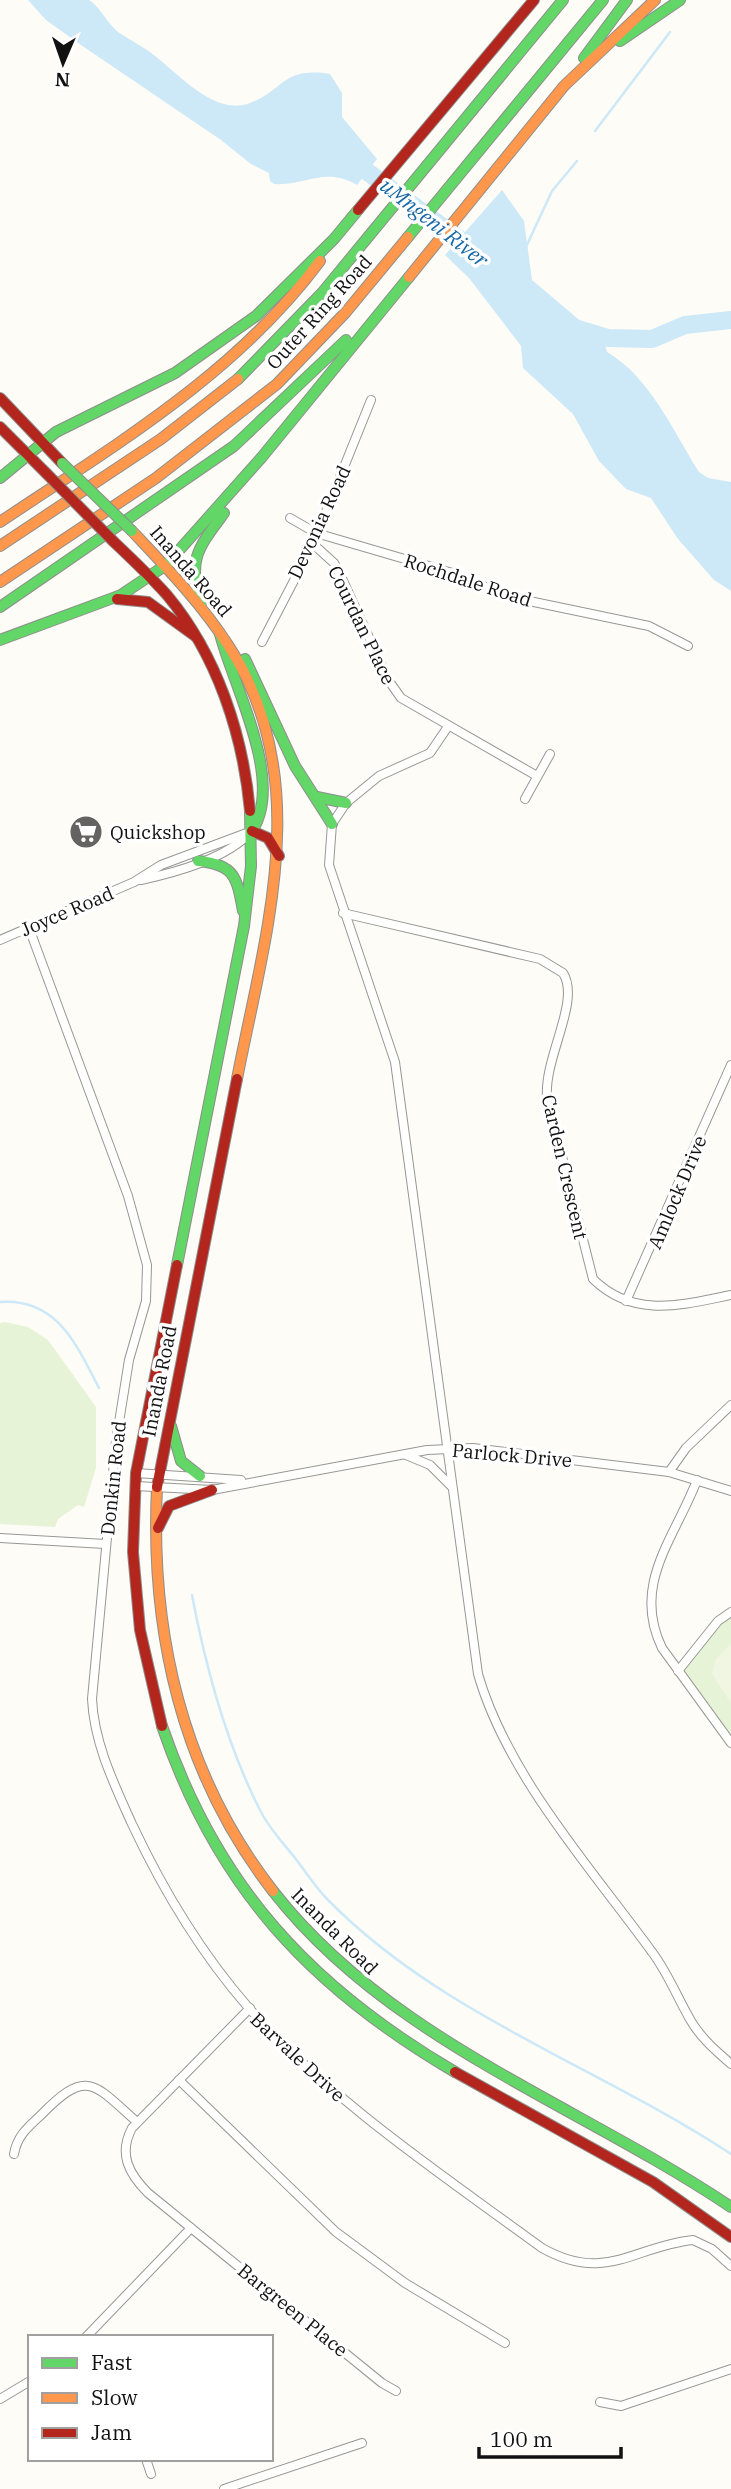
<svg xmlns="http://www.w3.org/2000/svg" width="731" height="2489" viewBox="0 0 731 2489" font-family="'IBM Plex Serif',serif">
  <style>
    .green { fill: #e7f3d7 }
    .pitch { fill: #f0f6e1 }
    .water { fill: #cde8f7 }
    .lines { fill: none; stroke-linecap: round; stroke-linejoin: round }
    .stream { stroke: #cde8f7; stroke-width: 2.5 }
    .river { stroke: #cde8f7; stroke-width: 18 }
    .street-casing { stroke: #979795; stroke-width: 10 }
    .fast-casing { stroke: #8e8d8b; stroke-width: 12 }
    .slow-casing { stroke: #8e8d8b; stroke-width: 12 }
    .jam-casing { stroke: #8e8d8b; stroke-width: 12 }
    .street { stroke: #fffffe; stroke-width: 8 }
    .fast { stroke: #63d668; stroke-width: 10 }
    .slow { stroke: #ff974d; stroke-width: 10 }
    .jam { stroke: #b3261e; stroke-width: 10 }
    .fast-bridge-casing { stroke: #8e8d8b; stroke-width: 12; stroke-linecap: butt }
    .jam-bridge-casing { stroke: #8e8d8b; stroke-width: 12; stroke-linecap: butt }
    .fast-bridge { stroke: #63d668; stroke-width: 10 }
    .jam-bridge { stroke: #b3261e; stroke-width: 10 }
    .labels { text-anchor: middle; stroke-width: 7; stroke-linejoin: round; paint-order: stroke }
    .street-label { font-size: 19px; fill: #111; stroke: #fff }
    .poi-label { font-size: 19px; fill: #111; stroke: #fff; text-anchor: start }
    .water-label { font-size: 21px; font-style: italic; fill: #1768a6; stroke: #fff }
  </style>
  <rect width="100%" height="100%" fill="#fdfcf7"/>
  <g class="green">
    <polygon points="5,1322 28,1327 48,1340 96,1407 96,1468 84,1507 78,1505 58,1519 55,1527 0,1524 0,1323"/>
    <polygon points="731,1615 731,1741 680,1671 709,1635"/>
  </g>
  <polygon class="pitch" points="731,1644 731,1703 712,1674 716,1659"/>
  <g class="water">
    <path d="M 28,0 L 89,0 C 101,8 107,23 118,32 C 128,39 140,45 150,52 C 175,70 212,115 247,104 C 284,92 281,66 330,74 L 342,93 L 342,117 L 377,159 L 357,185 C 325,166 306,186 274,184 L 270,181 L 269,173 L 251,164 L 221,140 L 81,45 L 46,20 Z"/>
    <path d="M 502,190 L 524,221 L 532,280 L 604,341 L 607,352 C 650,377 673,431 699,472 L 708,478 L 731,482 L 731,591 L 714,580 L 678,539 L 651,498 L 626,489 L 599,461 L 573,414 L 523,368 L 521,346 L 469,278 L 445,255 Z"/>
  </g>
  <g class="lines">
    <g class="stream">
      <polyline points="595,131 670,32"/>
      <polyline points="526,247 552,191 577,161"/>
      <path d="M 0,1302 C 57,1298 76,1344 99,1388"/>
      <path d="M 192,1595 C 206,1669 226,1744 261,1812 C 269,1828 284,1844 295,1858 C 306,1872 316,1888 328,1900 C 441,2015 599,2067 731,2154"/>
    </g>
    <g class="river">
      <polyline points="346,161 358,165 477,252"/>
      <polyline points="575,328 608,338 652,339 685,325 731,320"/>
    </g>
    <defs>
      <g id="street">
        <polyline points="290,518 316,533 449,572 510,597 649,626 688,646"/>
        <polyline points="313,544 334,563 340,574 389,681 401,698 537,776"/>
        <polyline points="262,642 313,544 371,400"/>
        <path d="M 447,728 L 430,753 L 379,776 L 346,803 L 332,824 L 329,865 L 395,1062 L 478,1674 C 507,1775 591,1868 652,1952 C 668,1973 678,1999 691,2021 C 701,2038 716,2051 731,2064"/>
        <polyline points="525,799 550,754"/>
        <path d="M 141,880 C 177,872 226,859 252,831"/>
        <path d="M 343,913 L 540,959 L 563,973 C 581,1001 544,1057 547,1097 L 593,1279 C 634,1319 681,1305 731,1295"/>
        <path d="M 29,928 L 128,1196 L 147,1265 L 146,1301 L 129,1360 L 116,1441 L 92,1699 C 94,1743 114,1784 132,1824 C 162,1888 201,1953 248,2007 C 332,2102 441,2174 542,2248 C 606,2284 634,2246 693,2240 L 712,2249 L 731,2266"/>
        <polyline points="0,940 134,882 161,865 252,831"/>
        <polyline points="626,1301 731,1065"/>
        <polyline points="406,1455 430,1465 452,1487"/>
        <polyline points="669,1472 686,1448 731,1405"/>
        <polyline points="136,1473 241,1480"/>
        <path d="M 697,1480 C 675,1538 631,1584 662,1648 L 731,1743"/>
        <polyline points="135,1486 212,1490 427,1450 473,1448 669,1472 731,1491"/>
        <polyline points="0,1538 105,1544"/>
        <polyline points="678,1671 718,1621 731,1612"/>
        <path d="M 250,2008 L 132,2128 C 118,2154 129,2174 148,2193 L 382,2383 L 396,2391"/>
        <polyline points="179,2080 336,2232 405,2283 505,2343"/>
        <path d="M 14,2154 C 17,2136 28,2127 41,2115 C 87,2068 93,2083 137,2122"/>
        <polyline points="86,2337 191,2228"/>
        <polyline points="0,2399 30,2381"/>
        <polyline points="600,2402 621,2406 731,2369"/>
        <polyline points="146,2459 151,2474"/>
        <polyline points="224,2489 362,2443"/>
      </g>
      <g id="fast">
        <polyline points="620,41 680,0"/>
        <polyline points="584,58 627,0"/>
        <polyline points="408,237 603,0"/>
        <polyline points="238,379 322,293 563,0"/>
        <polyline points="0,478 56,432 175,373 256,316 334,239 358,210"/>
        <path d="M 201,604 C 187,560 198,548 224,513"/>
        <polyline points="0,607 234,446 346,340"/>
        <path d="M 220,634 C 234,688 285,781 252,831"/>
        <polyline points="0,640 121,595 166,565 262,457 409,277"/>
        <polyline points="245,659 295,766 332,824"/>
        <polyline points="317,797 346,803"/>
        <path d="M 198,861 C 235,864 237,878 243,911"/>
        <polyline points="177,1265 244,926 251,866 250,811"/>
        <polyline points="171,1426 181,1461 200,1476"/>
        <path d="M 162,1726 C 217,1887 310,1987 455,2072"/>
        <path d="M 273,1891 C 389,2040 578,2104 731,2207"/>
      </g>
      <g id="slow">
        <polyline points="409,277 564,86 655,0"/>
        <path d="M 0,522 C 115,445 236,374 320,261"/>
        <path d="M 132,531 C 166,567 201,603 228,645 C 316,779 265,934 237,1079"/>
        <polyline points="0,546 161,439 238,379"/>
        <polyline points="0,582 156,478 277,384 346,312 408,237"/>
        <path d="M 157,1487 C 150,1633 182,1774 273,1891"/>
      </g>
      <g id="jam">
        <polyline points="358,210 534,0"/>
        <polyline points="0,398 62,463"/>
        <polyline points="0,427 46,473"/>
        <path d="M 114,542 C 132,559 150,576 167,595 C 217,655 243,734 250,811"/>
        <polyline points="117,599 148,602 195,636"/>
        <polyline points="252,831 268,838 279,856"/>
        <polyline points="157,1487 237,1079"/>
        <polyline points="158,1528 169,1506 212,1490"/>
        <polyline points="162,1726 140,1630 133,1552 136,1473 177,1265"/>
        <polyline points="455,2072 653,2182 731,2237"/>
      </g>
    </defs>
    <use href="#street" class="street-casing"/>
    <use href="#fast" class="fast-casing"/>
    <use href="#slow" class="slow-casing"/>
    <use href="#jam" class="jam-casing"/>
    <use href="#street" class="street"/>
    <use href="#fast" class="fast"/>
    <use href="#slow" class="slow"/>
    <use href="#jam" class="jam"/>
    <defs>
      <polyline id="fast-bridge" points="62,463 132,531"/>
      <polyline id="jam-bridge" points="46,473 114,542"/>
    </defs>
    <use href="#fast-bridge" class="fast-bridge-casing"/>
    <use href="#jam-bridge" class="jam-bridge-casing"/>
    <use href="#fast-bridge" class="fast-bridge"/>
    <use href="#jam-bridge" class="jam-bridge"/>
  </g>
  <defs>
    <symbol id="supermarket-disc" viewBox="-11 -11 22 22"><circle r="9.5" fill="#646362" stroke="#fff"/><path d="M-6-5.5h2.5l.6 2H6L4.5 2H-2.5L-4.4-4H-6ZM-1.5 3.2a1.3 1.3 0 1 0 .1 0ZM3 3.2a1.3 1.3 0 1 0 .1 0Z" fill="#fff"/></symbol>
  </defs>
  <g fill-rule="evenodd">
    <use href="#supermarket-disc" x="67" y="813" width="38" height="38"/>
  </g>
  <g class="labels">
    <g class="street-label">
      <text transform="translate(319 312) rotate(-48)" y="7">Outer Ring Road</text>
      <text transform="translate(319 522) rotate(-65)" y="7">Devonia Road</text>
      <text transform="translate(191 571) rotate(49)" y="7">Inanda Road</text>
      <text transform="translate(468 580) rotate(18)" y="7">Rochdale Road</text>
      <text transform="translate(362 625) rotate(64)" y="7">Courdan Place</text>
      <text transform="translate(67 911) rotate(-23)" y="7">Joyce Road</text>
      <text transform="translate(565 1167) rotate(77)" y="7">Carden Crescent</text>
      <text transform="translate(677 1192) rotate(-67)" y="7">Amlock Drive</text>
      <text transform="translate(159 1381) rotate(-79)" y="7">Inanda Road</text>
      <text transform="translate(512 1455) rotate(5)" y="7">Parlock Drive</text>
      <text transform="translate(113 1478) rotate(-84)" y="7">Donkin Road</text>
      <text transform="translate(335 1931) rotate(45)" y="7">Inanda Road</text>
      <text transform="translate(298 2057) rotate(43)" y="7">Barvale Drive</text>
      <text transform="translate(293 2310) rotate(39)" y="7">Bargreen Place</text>
    </g>
    <g class="poi-label">
      <text x="110" y="839">Quickshop</text>
    </g>
    <g class="water-label">
      <text transform="translate(434 223) rotate(38)" y="7">uMngeni River</text>
    </g>
  </g>
  <rect x="28" y="2335" width="245" height="126" fill="#ffffff" stroke="#a0a0a0" stroke-width="2"/>
  <rect x="42" y="2358" width="35" height="10" fill="#63d668" stroke="#a0a0a0" stroke-width="2"/>
  <text x="91" y="2370" font-size="21" fill="#111111">Fast</text>
  <rect x="42" y="2393" width="35" height="10" fill="#ff974d" stroke="#a0a0a0" stroke-width="2"/>
  <text x="91" y="2405" font-size="21" fill="#111111">Slow</text>
  <rect x="42" y="2428" width="35" height="10" fill="#b3261e" stroke="#a0a0a0" stroke-width="2"/>
  <text x="91" y="2440" font-size="21" fill="#111111">Jam</text>
  <g transform="translate(63 63) rotate(182)" stroke="#ffffff" stroke-width="5" paint-order="stroke">
  <path d="M0-5L12 26L0 18L-12 26Z" fill="#111111"/>
  <text y="-10" font-size="19" font-weight="bold" text-anchor="middle" fill="#111111">N</text>
  </g>
  <path d="M479 2447v10h142v-10" fill="none" stroke="#111111" stroke-width="3.5"/>
  <text x="490" y="2447" font-size="21" fill="#111111" stroke="#ffffff" stroke-width="5" paint-order="stroke">100 m</text>
</svg>
